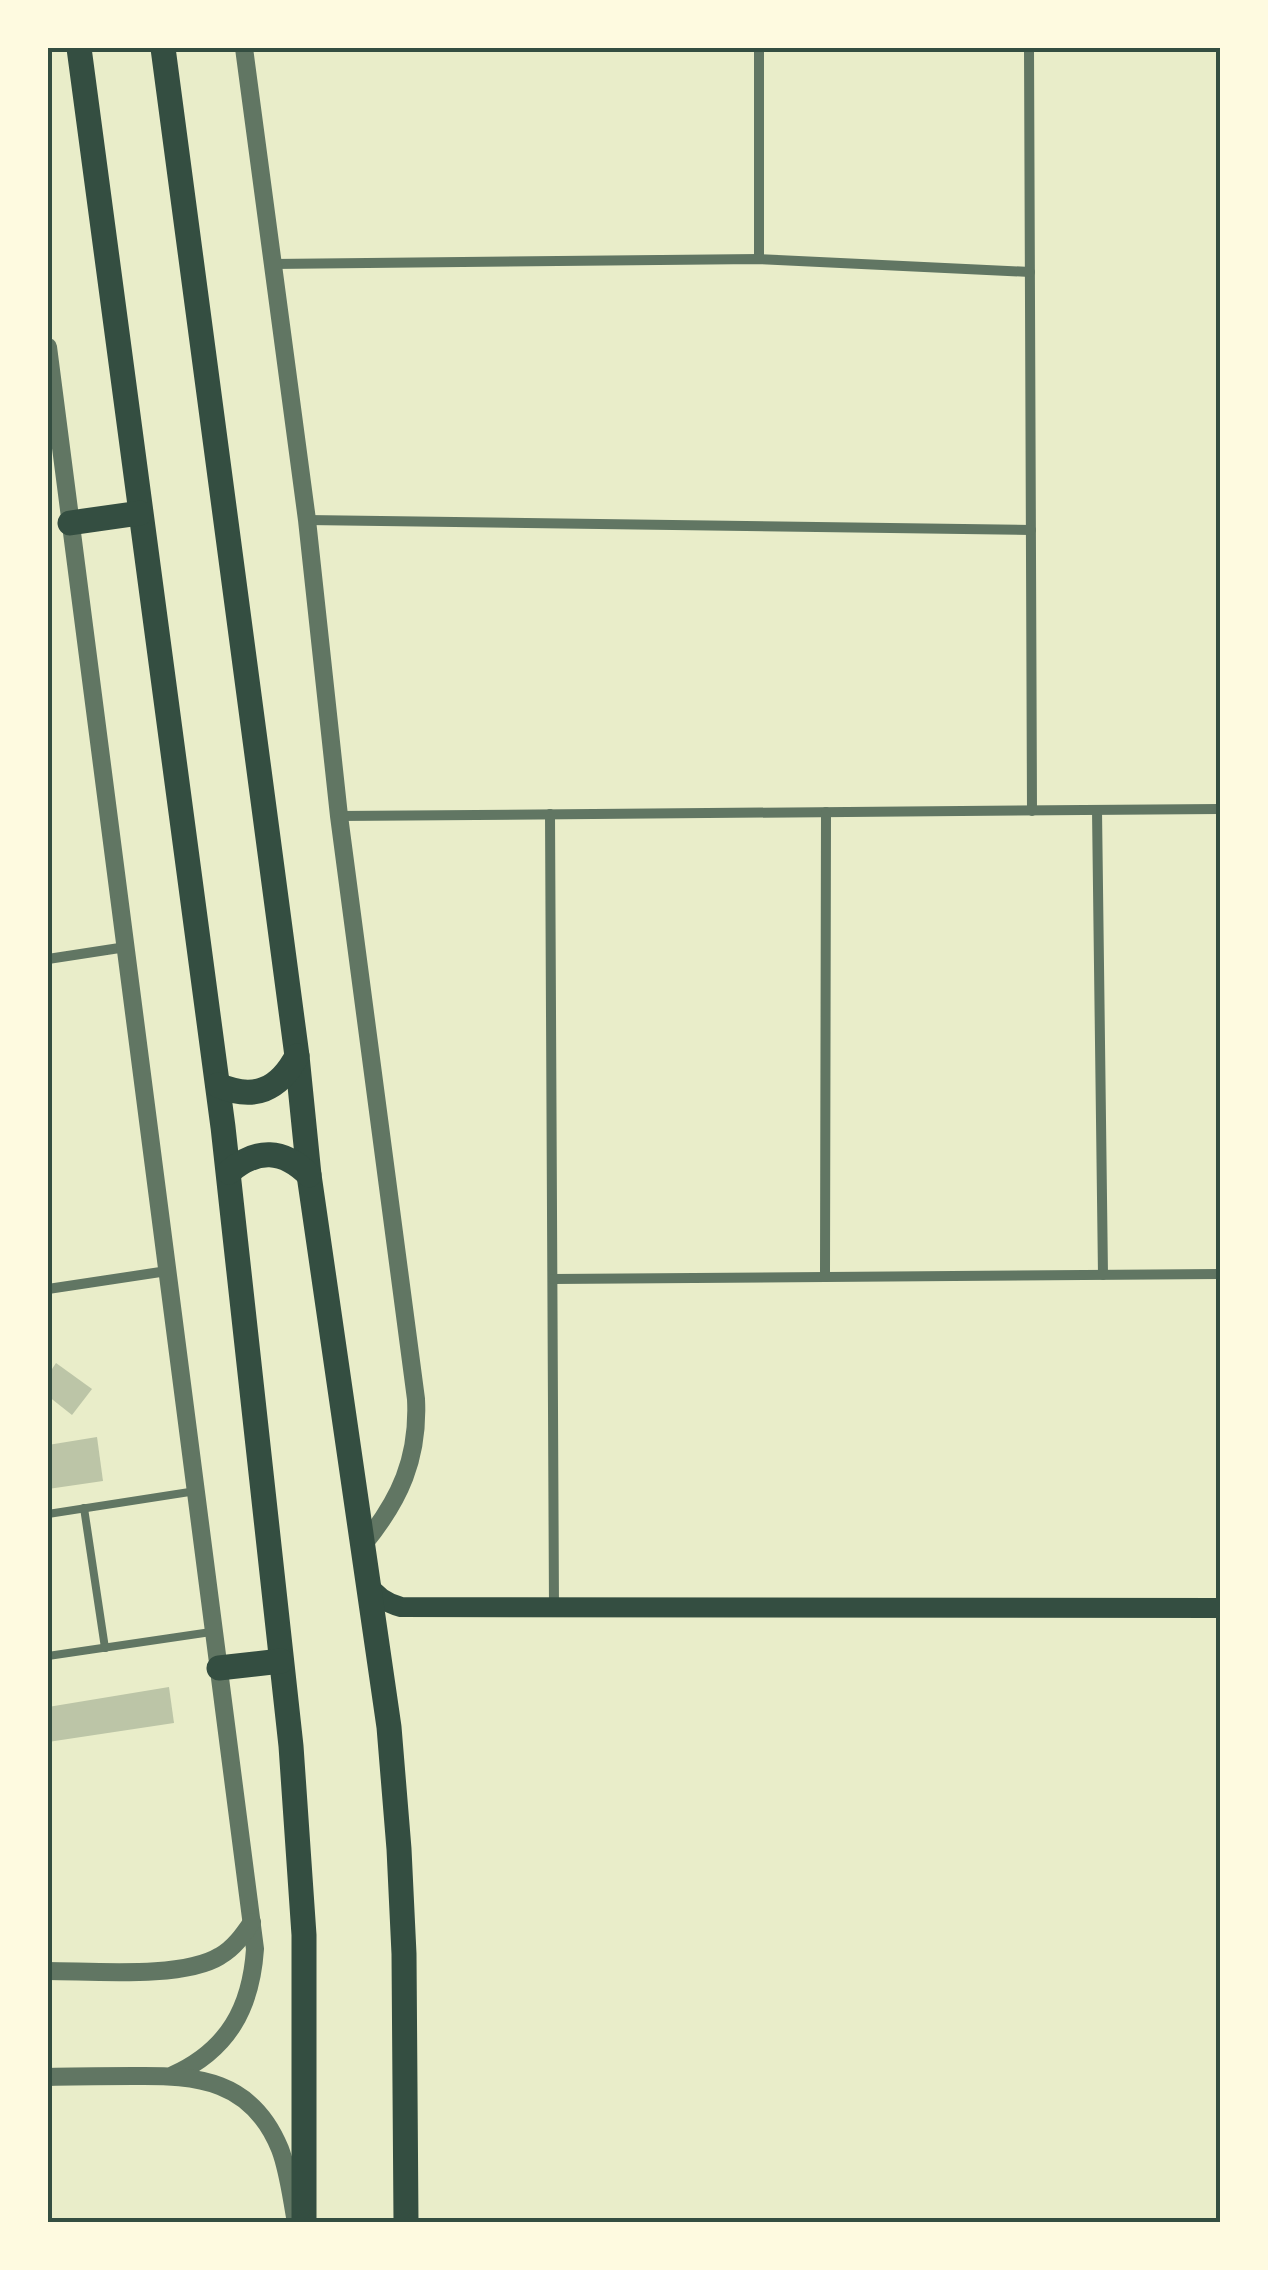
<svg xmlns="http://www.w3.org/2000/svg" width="1268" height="2270" viewBox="0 0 1268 2270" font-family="Spectral,serif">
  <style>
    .building { fill: #bcc5a7 }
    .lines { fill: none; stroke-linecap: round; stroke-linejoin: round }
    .service { stroke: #617663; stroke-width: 8 }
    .minor { stroke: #617663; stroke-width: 10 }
    .tertiary { stroke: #617663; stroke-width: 18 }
    .secondary { stroke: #344e41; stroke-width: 20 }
    .primary { stroke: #344e41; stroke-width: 25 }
    .neatline { fill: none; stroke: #344e41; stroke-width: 4 }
  </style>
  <rect width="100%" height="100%" fill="#e9edc9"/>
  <g class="building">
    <polygon points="56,1363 92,1389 72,1415 48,1396 48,1375"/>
    <polygon points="97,1437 103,1481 48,1489 48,1445"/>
    <polygon points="169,1687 174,1723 48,1742 48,1707"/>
  </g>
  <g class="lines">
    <g class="service">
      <polyline points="84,1508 105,1648"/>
      <polyline points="48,1514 196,1491"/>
      <polyline points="48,1656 211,1632"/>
    </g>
    <g class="minor">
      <polyline points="1029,48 1032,811"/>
      <polyline points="759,259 759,48"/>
      <polyline points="272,264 759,259 1030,272"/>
      <polyline points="307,520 1031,530"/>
      <polyline points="1097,810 1103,1275"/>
      <polyline points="550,814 554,1607"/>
      <polyline points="339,816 1220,809"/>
      <polyline points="48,959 126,947"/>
      <polyline points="825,1277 826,812"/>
      <polyline points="553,1279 1220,1274"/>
      <polyline points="48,1289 167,1271"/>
    </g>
    <g class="tertiary">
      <path d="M 244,48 L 307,520 L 339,816 L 416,1399 C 419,1458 400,1500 363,1545"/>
      <path d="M 48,347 L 255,1949 C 251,2008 228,2050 173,2075"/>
      <path d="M 48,1971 C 93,1971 183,1979 220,1956 C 234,1948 243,1935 252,1922"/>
      <path d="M 48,2077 C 76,2076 104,2076 133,2076 C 198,2075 252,2080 280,2149 C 288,2170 291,2195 295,2217"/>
    </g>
    <path class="secondary" d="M 367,1582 C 375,1596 386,1603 401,1607 L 1220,1608"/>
    <g class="primary">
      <polyline points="79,48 223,1127 291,1746 304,1935 304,2222"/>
      <polyline points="163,48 297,1056 309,1175 389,1727 399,1849 404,1954 406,2222"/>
      <polyline points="70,523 140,513"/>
      <path d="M 218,1085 C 254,1101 279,1090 297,1056"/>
      <path d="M 229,1172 C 257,1148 283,1149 309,1175"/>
      <polyline points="219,1668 281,1661"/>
    </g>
  </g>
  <rect width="1268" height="2270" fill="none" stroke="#fefae0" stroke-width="100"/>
  <rect x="50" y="50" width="1168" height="2170" class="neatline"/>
</svg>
